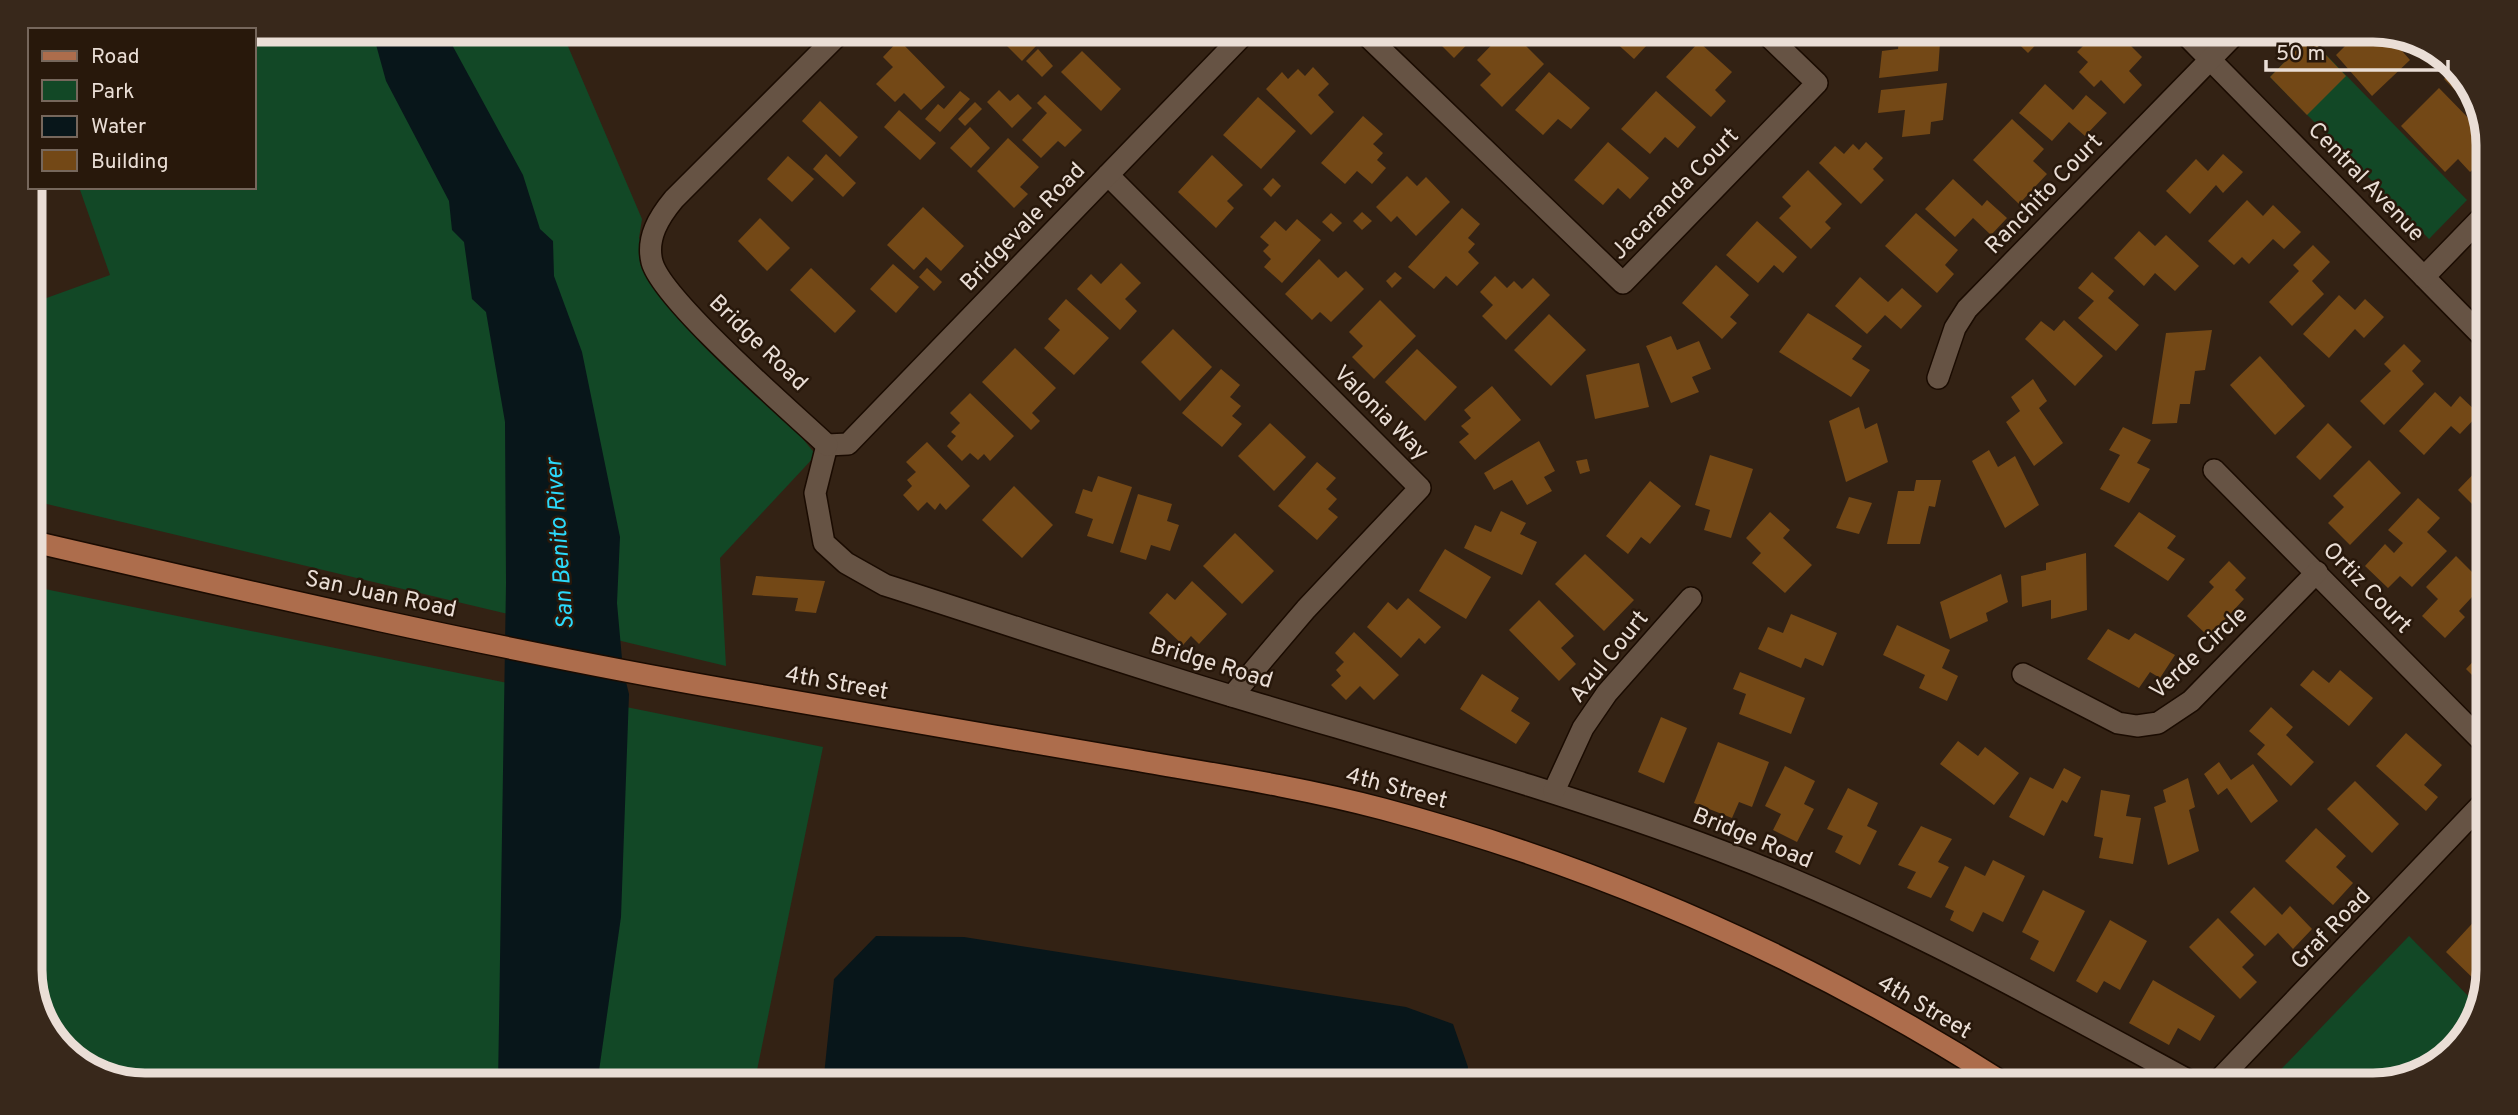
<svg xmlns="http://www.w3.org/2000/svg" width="2518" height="1115" viewBox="0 0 2518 1115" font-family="Overpass,sans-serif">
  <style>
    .green { fill: #124826 }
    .water { fill: #08161a }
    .building { fill: #734816 }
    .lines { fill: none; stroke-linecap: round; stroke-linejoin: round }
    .minor-casing { stroke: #1a0b01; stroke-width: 24 }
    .major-casing { stroke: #1a0b01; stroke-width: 24 }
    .minor { stroke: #665344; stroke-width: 21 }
    .major { stroke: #ad6d4c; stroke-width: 21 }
    .labels { text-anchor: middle; stroke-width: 5; stroke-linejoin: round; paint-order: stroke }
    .street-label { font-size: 23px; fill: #eaded6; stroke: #28180b }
    .water-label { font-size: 24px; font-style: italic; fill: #2bd9fa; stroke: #28180b }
    .rim { fill: none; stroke: #eaded6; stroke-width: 9 }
  </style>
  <rect width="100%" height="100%" fill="#332214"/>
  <g class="green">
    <polygon points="254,30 561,30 642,219 639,238 816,455 720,558 726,666 30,500 30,304 110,275 79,187 254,187"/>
    <polygon points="2309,37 2467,200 2429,239 2270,77"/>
    <polygon points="30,586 823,747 754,1085 145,1085 101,1076 53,1040 30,911"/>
    <polygon points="2409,936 2479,1007 2479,1014 2437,1066 2373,1085 2266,1085"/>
  </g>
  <g class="water">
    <polygon points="372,30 444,30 523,175 540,229 553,241 554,276 582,352 620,537 617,603 623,670 629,694 621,917 597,1085 498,1085 506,583 505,422 486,312 472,299 464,242 452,230 449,201 386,81"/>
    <polygon points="876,936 964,937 1406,1007 1453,1024 1468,1067 1466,1085 823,1085 834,979"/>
  </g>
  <g class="building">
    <polygon points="991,30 1029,30 1025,33 1037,45 1022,61"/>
    <polygon points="1098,30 1123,30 1111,42"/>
    <polygon points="1438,30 1481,30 1454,58 1432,36"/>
    <polygon points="1506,30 1510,30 1544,64 1502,107 1480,85 1491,74 1477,60"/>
    <polygon points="1602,30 1661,30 1634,59"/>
    <polygon points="1900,30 1923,30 1922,45 1940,43 1938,71 1879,78 1882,51 1898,49"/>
    <polygon points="2004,30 2050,30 2028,53"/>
    <polygon points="2099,30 2115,30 2142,57 2129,71 2142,85 2124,104 2101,80 2094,87 2079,72 2088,62 2077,52"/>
    <polygon points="2341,30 2370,30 2381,42 2388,35 2410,60 2372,96 2336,55 2348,43 2338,32"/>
    <polygon points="2309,37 2346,76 2307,115 2270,77"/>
    <polygon points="899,40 945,87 921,110 904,93 895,102 876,84 893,67 883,57"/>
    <polygon points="1699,42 1732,72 1715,90 1726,101 1711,117 1666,77"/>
    <polygon points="1038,49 1053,66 1042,77 1026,61"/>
    <polygon points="1082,51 1121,89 1101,111 1061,72"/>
    <polygon points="1313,67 1329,84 1318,95 1334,112 1311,135 1266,89 1282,72 1288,79 1298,69 1305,76"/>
    <polygon points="2454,69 2469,81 2481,116 2444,79"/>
    <polygon points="1549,72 1590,108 1571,129 1558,119 1543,135 1515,110"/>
    <polygon points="1947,83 1943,120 1931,122 1930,134 1902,137 1905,110 1878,113 1881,90"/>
    <polygon points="2045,84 2073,110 2086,95 2107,113 2085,136 2069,122 2052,141 2019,113"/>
    <polygon points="2439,88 2478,128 2472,134 2488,150 2488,155 2470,172 2458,159 2445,172 2401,126"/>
    <polygon points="999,90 1010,101 1018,94 1032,108 1012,128 987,102"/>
    <polygon points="960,91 970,99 940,132 925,119 938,104 944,109"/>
    <polygon points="1656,91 1696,127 1678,148 1665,137 1650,154 1621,129"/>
    <polygon points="1045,95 1082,130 1065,147 1058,141 1041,158 1022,140 1047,113 1037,103"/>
    <polygon points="1258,97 1296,131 1261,169 1223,135"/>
    <polygon points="820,101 858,137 840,157 802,121"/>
    <polygon points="975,102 982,109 965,126 958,119"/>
    <polygon points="899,110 936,143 920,160 884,127"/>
    <polygon points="1363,116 1383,134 1373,144 1383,153 1377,160 1386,168 1372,184 1357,171 1345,184 1321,163"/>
    <polygon points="2012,119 2044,149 2033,161 2047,174 2019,204 1973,160"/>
    <polygon points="970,127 990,148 971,168 950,148"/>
    <polygon points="1008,138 1039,167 1020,187 1028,194 1014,208 977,171"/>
    <polygon points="1608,142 1649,178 1630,199 1618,188 1603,205 1574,180"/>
    <polygon points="1866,142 1883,158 1873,169 1884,180 1861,204 1819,163 1835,146 1844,154 1853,144 1859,150"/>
    <polygon points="826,154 856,183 843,197 813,169"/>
    <polygon points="2223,154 2243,172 2223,193 2216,185 2190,214 2166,191 2196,159 2208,171"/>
    <polygon points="1212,155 1243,185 1227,201 1234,208 1216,228 1178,192"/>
    <polygon points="788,156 814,179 792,202 767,179"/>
    <polygon points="1808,170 1842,204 1825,222 1831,228 1811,249 1779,218 1791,206 1782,197"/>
    <polygon points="1407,176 1417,186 1426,177 1450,202 1416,236 1397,216 1391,222 1376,207"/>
    <polygon points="1273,178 1281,186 1271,197 1263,189"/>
    <polygon points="1953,179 1982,206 1987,200 2007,218 1991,235 1973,218 1955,237 1925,209"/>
    <polygon points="2247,200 2263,216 2273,205 2301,232 2284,249 2273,239 2249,264 2242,257 2234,265 2208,241"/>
    <polygon points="923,207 964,246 941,271 926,257 914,270 887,245"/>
    <polygon points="1462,208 1480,224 1468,238 1475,244 1468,252 1479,263 1457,286 1446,276 1434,289 1408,267"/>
    <polygon points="1362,212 1372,221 1362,230 1353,221"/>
    <polygon points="1331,213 1342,223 1333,232 1322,222"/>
    <polygon points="1916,213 1958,250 1945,265 1954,274 1937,293 1885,246"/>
    <polygon points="760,218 790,248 767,271 738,241"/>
    <polygon points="1297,219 1321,240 1282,283 1264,267 1271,259 1263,251 1269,245 1260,237 1275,221 1286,231"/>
    <polygon points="1757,221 1797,257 1783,273 1774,265 1758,283 1726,255"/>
    <polygon points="2139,231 2155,246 2166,235 2199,266 2175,291 2155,273 2144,286 2114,258"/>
    <polygon points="2313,245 2330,262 2312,281 2324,294 2292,326 2269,302 2299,271 2293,265"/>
    <polygon points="1319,259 1338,278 1346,271 1364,289 1331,322 1320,312 1312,320 1285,294"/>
    <polygon points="1121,263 1141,283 1125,299 1137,311 1120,330 1077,289 1091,274 1101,284"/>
    <polygon points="893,264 919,287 896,313 870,289"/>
    <polygon points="1716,265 1749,295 1730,317 1737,323 1722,339 1682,303"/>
    <polygon points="811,268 856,311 835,333 790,290"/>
    <polygon points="927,268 942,282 934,291 919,277"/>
    <polygon points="1395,272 1402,278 1392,288 1386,281"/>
    <polygon points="2092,272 2114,291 2108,298 2139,325 2116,351 2078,318 2094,301 2078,288"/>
    <polygon points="1495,276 1507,288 1514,281 1522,289 1533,278 1550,295 1506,340 1482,316 1493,305 1480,292"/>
    <polygon points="1860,277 1888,302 1902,288 1922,306 1901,329 1885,315 1867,334 1835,306"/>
    <polygon points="2339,295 2355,310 2365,299 2384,317 2364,338 2355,329 2329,358 2303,334"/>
    <polygon points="1066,299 1109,338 1074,375 1044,348 1060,330 1048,319"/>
    <polygon points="1380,300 1416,336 1374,379 1352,357 1363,346 1349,332"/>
    <polygon points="1808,313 1862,346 1852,359 1870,370 1851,397 1779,352"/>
    <polygon points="1549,314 1586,350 1551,386 1514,350"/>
    <polygon points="2064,320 2103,356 2075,386 2025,339 2041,321 2054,331"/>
    <polygon points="1173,329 1212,367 1180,401 1141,362"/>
    <polygon points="2212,330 2205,370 2195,371 2190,404 2180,404 2177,423 2152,424 2166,333"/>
    <polygon points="1671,336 1677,350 1699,341 1711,369 1692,377 1699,392 1671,403 1646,346"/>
    <polygon points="2404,344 2421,361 2412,371 2424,384 2384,425 2360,401 2391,371 2384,364"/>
    <polygon points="1015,348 1056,388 1032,413 1040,421 1031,430 982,382"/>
    <polygon points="1417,349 1457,387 1425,421 1385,382"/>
    <polygon points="2260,356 2305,406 2275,435 2230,385"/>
    <polygon points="1639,363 1649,407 1595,419 1586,375"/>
    <polygon points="1221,369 1240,385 1230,397 1241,406 1232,416 1242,424 1222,447 1182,413"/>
    <polygon points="2033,379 2047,401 2039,408 2063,443 2034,466 2006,422 2020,411 2011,397"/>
    <polygon points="1492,386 1521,420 1475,460 1459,442 1469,434 1461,426 1471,418 1464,410"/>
    <polygon points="2435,392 2451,407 2460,396 2479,414 2460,434 2451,426 2424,455 2399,431"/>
    <polygon points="970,393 1014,436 990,461 984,454 978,460 970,453 962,461 947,446 956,436 951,432 960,423 950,413"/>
    <polygon points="1859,407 1865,429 1877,423 1888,462 1846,482 1829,421"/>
    <polygon points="1270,423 1306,457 1274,491 1238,456"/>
    <polygon points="2328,423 2352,447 2320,480 2296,457"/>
    <polygon points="2123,427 2151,440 2137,463 2150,469 2129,503 2100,489 2120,455 2109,450"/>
    <polygon points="1539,441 1555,471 1544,477 1552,491 1527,505 1512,480 1494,490 1484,473"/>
    <polygon points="927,442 970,486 946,510 940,503 935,510 927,502 918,511 903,495 912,486 907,480 916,472 906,462"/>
    <polygon points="1989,450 1998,467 2015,456 2039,505 2005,528 1972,461"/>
    <polygon points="1710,455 1753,469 1731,538 1704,530 1710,510 1695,505"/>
    <polygon points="1587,459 1590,471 1580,474 1576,461"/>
    <polygon points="2369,460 2401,493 2350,545 2328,523 2344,507 2333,496"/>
    <polygon points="1317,462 1336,478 1326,489 1337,499 1328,509 1338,517 1317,540 1278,506"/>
    <polygon points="2485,462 2484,510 2481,513 2458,490"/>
    <polygon points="1098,476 1132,487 1113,544 1087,536 1093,519 1075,513 1083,489 1092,492"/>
    <polygon points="1916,480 1941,480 1935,507 1929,506 1920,544 1887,544 1898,491 1914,491"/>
    <polygon points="1650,481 1681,506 1650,544 1641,537 1628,554 1606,536"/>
    <polygon points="1014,486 1053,525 1022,558 982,520"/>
    <polygon points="1138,494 1172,504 1167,521 1179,525 1170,551 1151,545 1146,560 1120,552"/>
    <polygon points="1849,497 1872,503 1859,534 1836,528"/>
    <polygon points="2418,498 2440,518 2427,532 2447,551 2412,587 2400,576 2388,588 2365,566 2385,544 2394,553 2403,543 2388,530"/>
    <polygon points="1501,511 1526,523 1520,534 1537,542 1522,575 1464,548 1475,525 1491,532"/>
    <polygon points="1770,512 1790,530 1783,538 1812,565 1785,593 1752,563 1761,553 1746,538"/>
    <polygon points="2139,512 2176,536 2167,548 2185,559 2168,581 2114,546"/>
    <polygon points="1235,533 1274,571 1242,604 1203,566"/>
    <polygon points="1445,549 1491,577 1466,619 1419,591"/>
    <polygon points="2086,553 2087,610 2051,619 2051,600 2022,607 2021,576 2046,570 2046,563"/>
    <polygon points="1585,554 1634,600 1604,631 1555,584"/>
    <polygon points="2456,556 2484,584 2459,611 2465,617 2445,638 2422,616 2438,599 2426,587"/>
    <polygon points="2229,561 2246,578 2235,590 2244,599 2209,637 2187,616 2214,587 2209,582"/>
    <polygon points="2001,574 2008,602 1986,613 1988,621 1950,639 1940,602"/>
    <polygon points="756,576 825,581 816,613 795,611 798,598 752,595"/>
    <polygon points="1192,581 1227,614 1199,644 1191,636 1183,645 1149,613 1167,593 1175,600"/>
    <polygon points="1408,598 1441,627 1425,644 1419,638 1401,658 1367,627 1388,602 1397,610"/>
    <polygon points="1539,600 1574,636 1561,648 1576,664 1559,681 1509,630"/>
    <polygon points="1791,614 1837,633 1823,666 1805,658 1801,668 1758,649 1768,627 1783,633"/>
    <polygon points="1897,625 1950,650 1942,668 1958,676 1947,701 1919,688 1925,675 1883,655"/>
    <polygon points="2108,629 2129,640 2135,633 2175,655 2160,678 2150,672 2139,688 2087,659"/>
    <polygon points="1354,632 1399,675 1374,700 1360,686 1346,700 1331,685 1341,676 1336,670 1344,662 1335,653"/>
    <polygon points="2483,651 2483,686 2466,669"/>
    <polygon points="2313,670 2329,683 2340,670 2373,698 2349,726 2300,685"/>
    <polygon points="1740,672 1805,698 1791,734 1739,714 1746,694 1733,689"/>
    <polygon points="1482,674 1519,698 1511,711 1530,723 1516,744 1460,709"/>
    <polygon points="2271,707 2293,727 2286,735 2314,762 2291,786 2257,754 2265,745 2249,731"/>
    <polygon points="1661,717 1687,728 1664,783 1638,772"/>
    <polygon points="2406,733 2442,765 2424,785 2438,797 2426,811 2376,766"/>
    <polygon points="1958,741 1978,756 1985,747 2019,773 1994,805 1940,764"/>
    <polygon points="1718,742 1769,762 1752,807 1739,802 1732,818 1694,803"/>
    <polygon points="2219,762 2231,780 2253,764 2278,801 2251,823 2227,788 2218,795 2204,774"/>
    <polygon points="1785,766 1815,781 1804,804 1814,809 1797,842 1773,830 1781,814 1765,806"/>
    <polygon points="2064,768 2081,777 2067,803 2062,800 2044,836 2009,817 2030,777 2053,789"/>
    <polygon points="2188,778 2195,807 2189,810 2199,851 2168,865 2154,807 2166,802 2163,790"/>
    <polygon points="2355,781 2399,824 2372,853 2327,809"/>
    <polygon points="1848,788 1878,803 1867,826 1877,831 1860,865 1835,852 1843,836 1827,829"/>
    <polygon points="2101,790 2130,795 2126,816 2141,818 2133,864 2099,858 2103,838 2094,836"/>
    <polygon points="1921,826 1952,839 1938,862 1949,867 1931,898 1907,888 1916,872 1898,865"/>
    <polygon points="2316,828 2346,856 2336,867 2353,883 2333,905 2285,861"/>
    <polygon points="1993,860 2025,876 2003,922 1983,912 1973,932 1950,920 1954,911 1945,907 1965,866 1985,876"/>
    <polygon points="2254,887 2282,915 2290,906 2312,929 2293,949 2278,933 2265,946 2230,912"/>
    <polygon points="2043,890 2085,911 2054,972 2030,959 2039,941 2022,932"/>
    <polygon points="2480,915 2480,985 2446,952"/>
    <polygon points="2218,918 2254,955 2242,967 2257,982 2240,999 2189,947"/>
    <polygon points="2110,920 2147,941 2120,990 2104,981 2097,993 2076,981"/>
    <polygon points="2153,980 2215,1016 2200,1041 2178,1028 2169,1045 2129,1023"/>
  </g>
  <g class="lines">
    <defs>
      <g id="minor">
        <polyline points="1361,30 1623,283 1817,83 1762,30"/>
        <polyline points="2181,30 2486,340"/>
        <polyline points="1108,175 1420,488 1306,609 1232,696"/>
        <polyline points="2424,277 2487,212"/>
        <polyline points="1938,378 1955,328 1967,309 2239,30"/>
        <path d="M 827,445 L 815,493 L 824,543 L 846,563 L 885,585 C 1002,622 1118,662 1235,697 C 1398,746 1562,791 1721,851 C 1887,913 2042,1001 2197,1085"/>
        <polyline points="827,445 848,444 1248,30"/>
        <path d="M 827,445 C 792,412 662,300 652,262 C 646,238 659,217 674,199 L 843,30"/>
        <polyline points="2214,470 2482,741"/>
        <polyline points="2023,674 2118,723 2137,726 2158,723 2191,701 2317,572"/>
        <polyline points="1554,791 1583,728 1607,693 1691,598"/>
        <polyline points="2214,1085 2481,805"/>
      </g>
      <path id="major" d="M 30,541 C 262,595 495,649 730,690 C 863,714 996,736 1129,759 C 1214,774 1300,787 1383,809 C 1605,868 1814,961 2007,1085"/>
    </defs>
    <use href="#minor" class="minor-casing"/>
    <use href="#major" class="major-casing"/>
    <use href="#minor" class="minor"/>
    <use href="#major" class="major"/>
  </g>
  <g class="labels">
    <g class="street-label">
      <text transform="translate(2367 181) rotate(46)" y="8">Central Avenue</text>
      <text transform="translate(1674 193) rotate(-46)" y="8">Jacaranda Court</text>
      <text transform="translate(2043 193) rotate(-46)" y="8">Ranchito Court</text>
      <text transform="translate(1022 226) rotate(-46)" y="8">Bridgevale Road</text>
      <text transform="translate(759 342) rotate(44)" y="8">Bridge Road</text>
      <text transform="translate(1382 412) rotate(45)" y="8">Valonia Way</text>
      <text transform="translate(2368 587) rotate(46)" y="8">Ortiz Court</text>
      <text transform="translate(381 593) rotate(12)" y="8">San Juan Road</text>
      <text transform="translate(2198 652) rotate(-43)" y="8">Verde Circle</text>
      <text transform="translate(1608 656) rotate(-51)" y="8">Azul Court</text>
      <text transform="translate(1212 662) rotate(17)" y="8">Bridge Road</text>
      <text transform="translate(837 682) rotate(10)" y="8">4th Street</text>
      <text transform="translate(1397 787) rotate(15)" y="8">4th Street</text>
      <text transform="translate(1753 837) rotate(22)" y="8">Bridge Road</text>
      <text transform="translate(2330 928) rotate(-46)" y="8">Graf Road</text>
      <text transform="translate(1925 1006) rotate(30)" y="8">4th Street</text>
    </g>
    <g class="water-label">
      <text transform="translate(559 544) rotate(-94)" y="8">San Benito River</text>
    </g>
  </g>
  <path d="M0 0H2518V1115H0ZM145 42H2373A103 103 0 0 1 2476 145V970A103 103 0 0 1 2373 1073H145A103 103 0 0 1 42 970V145A103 103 0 0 1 145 42Z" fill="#38281b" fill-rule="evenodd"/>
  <path class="rim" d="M145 42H2373A103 103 0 0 1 2476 145V970A103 103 0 0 1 2373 1073H145A103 103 0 0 1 42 970V145A103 103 0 0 1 145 42Z"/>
  <rect x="28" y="28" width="228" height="161" fill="#28180b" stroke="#76675c" stroke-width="2"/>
  <rect x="42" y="51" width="35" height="10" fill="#ad6d4c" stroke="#76675c" stroke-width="2"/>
  <text x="91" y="63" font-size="21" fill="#eaded6">Road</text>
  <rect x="42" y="80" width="35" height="21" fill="#124826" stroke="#76675c" stroke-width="2"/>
  <text x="91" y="98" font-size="21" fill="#eaded6">Park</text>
  <rect x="42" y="116" width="35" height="21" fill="#08161a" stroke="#76675c" stroke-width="2"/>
  <text x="91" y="133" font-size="21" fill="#eaded6">Water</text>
  <rect x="42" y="150" width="35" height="21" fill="#734816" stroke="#76675c" stroke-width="2"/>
  <text x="91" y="168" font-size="21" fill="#eaded6">Building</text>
  <path d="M2266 60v10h182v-10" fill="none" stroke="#eaded6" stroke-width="3.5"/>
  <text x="2276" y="60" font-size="21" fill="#eaded6" stroke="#28180b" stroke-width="5" paint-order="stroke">50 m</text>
</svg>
